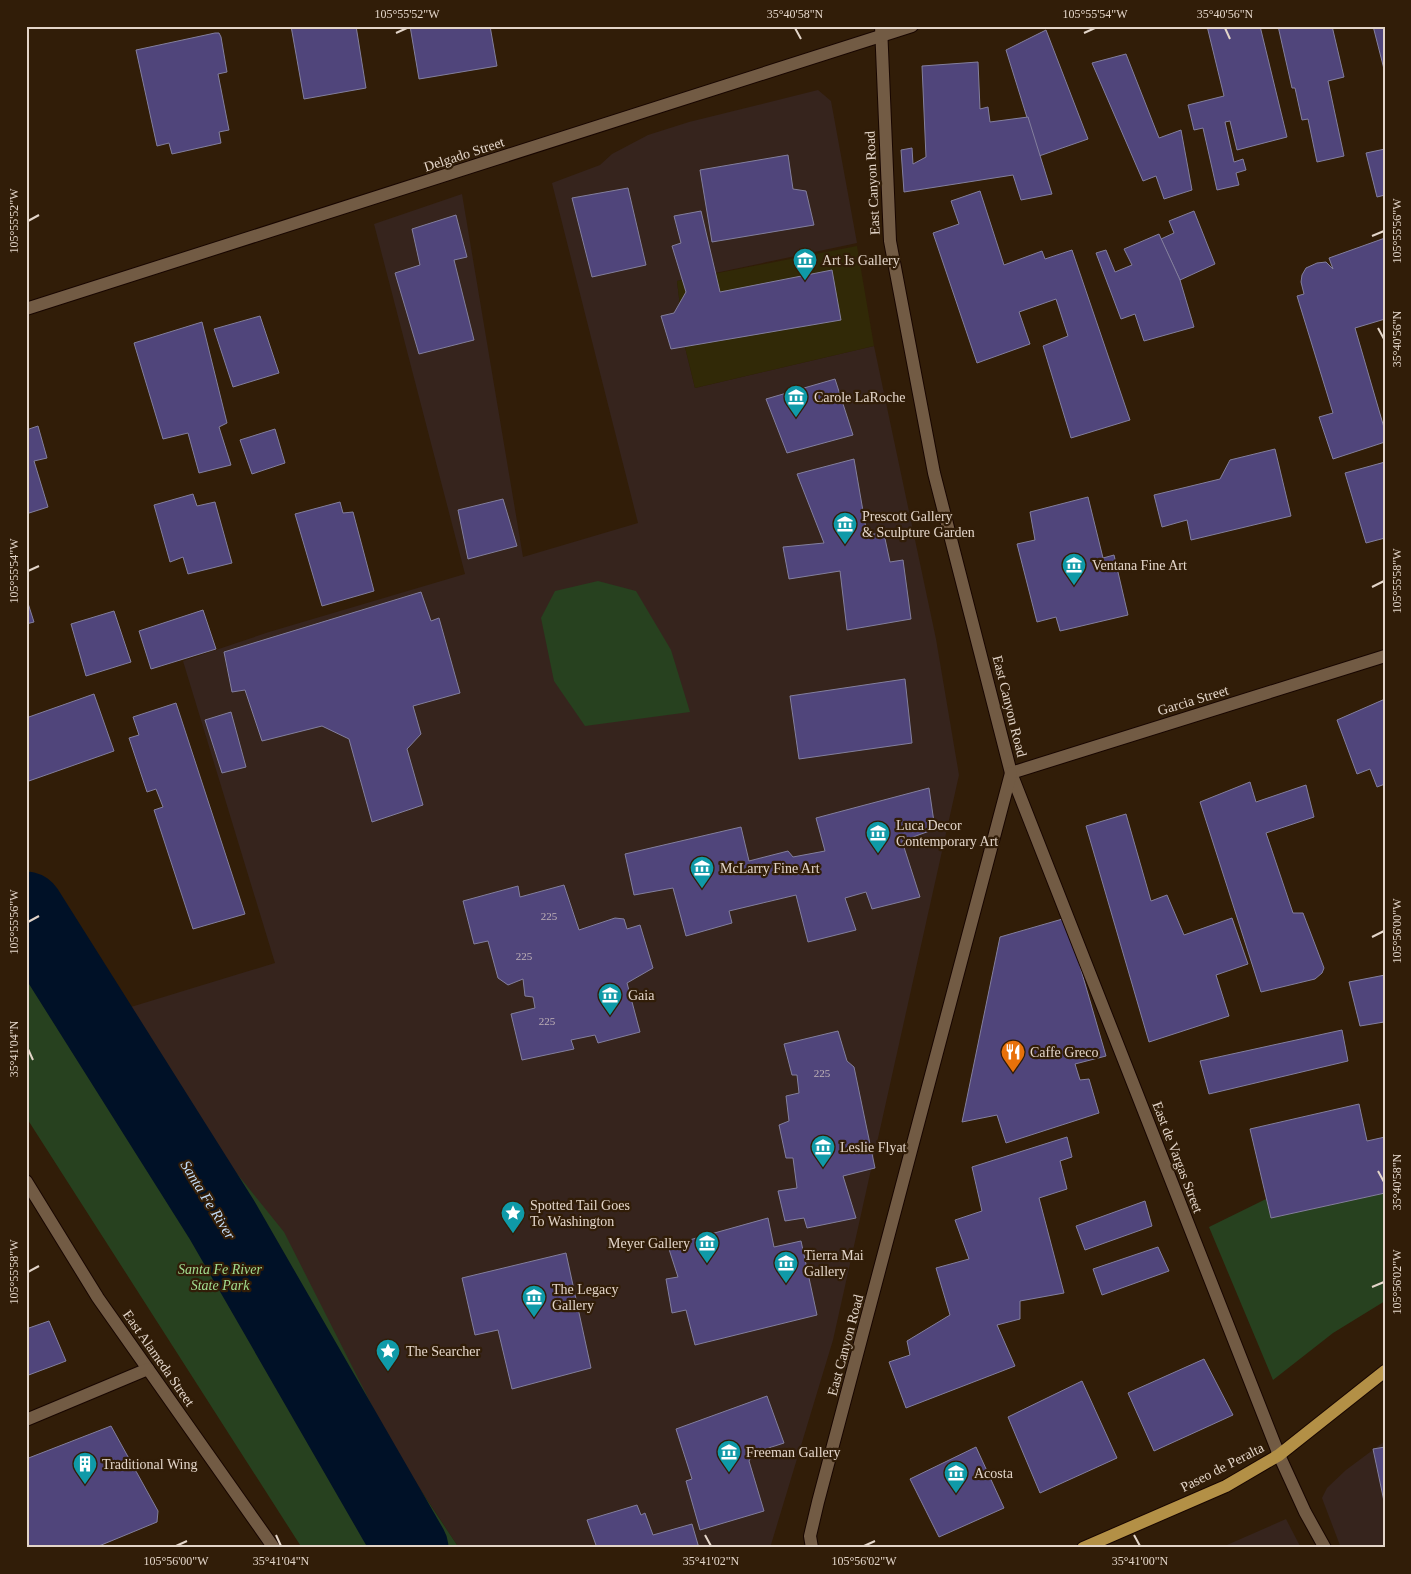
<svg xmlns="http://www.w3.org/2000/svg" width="1411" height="1574" viewBox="0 0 1411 1574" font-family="'Times New Roman',serif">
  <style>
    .commercial { fill: #36241d }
    .green { fill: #27411f }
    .sand { fill: #312907 }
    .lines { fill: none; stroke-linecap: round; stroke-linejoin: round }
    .river { stroke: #001127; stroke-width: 75 }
    .building { fill: #50457b; stroke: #837f9d }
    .minor-casing { stroke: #180600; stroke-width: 14 }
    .major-casing { stroke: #180600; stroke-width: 14 }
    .minor { stroke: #725b44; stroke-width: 12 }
    .major { stroke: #b39046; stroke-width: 12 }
    .ticks { fill: none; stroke: #e3d5c9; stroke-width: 2 }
    .labels { text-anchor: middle; stroke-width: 4.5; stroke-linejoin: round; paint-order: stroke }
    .number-label { font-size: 11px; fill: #beb1b6 }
    .street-label { font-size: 14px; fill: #e3d5c9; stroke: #311d08 }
    .poi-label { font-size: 14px; fill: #e3d5c9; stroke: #311d08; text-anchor: start }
    .park-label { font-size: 14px; font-style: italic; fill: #a2dc90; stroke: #311d08 }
    .water-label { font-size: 15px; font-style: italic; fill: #c3dcf8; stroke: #311d08 }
    .neatline { fill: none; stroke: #e3d5c9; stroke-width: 2 }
    .ticks-label { font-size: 12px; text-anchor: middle; fill: #e3d5c9 }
  </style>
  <rect width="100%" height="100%" fill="#311d08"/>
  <g class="commercial">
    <polygon points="818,90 831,101 857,243 677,281 685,347 695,388 874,346 936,639 959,775 833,1340 770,1548 459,1548 108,1014 275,963 183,661 269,632 465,574 374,224 462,194 523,557 638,523 552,183 600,165 612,154 648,135 689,122"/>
    <polygon points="1385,1441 1385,1548 1341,1548 1322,1498 1327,1488 1346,1470"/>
    <polygon points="1286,1519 1301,1548 1220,1548"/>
  </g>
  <g class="green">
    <polygon points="598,581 636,591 671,650 690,712 585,726 554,681 541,618 555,591"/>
    <polygon points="26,865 95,995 108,1014 284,1232 396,1453 459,1548 302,1548 26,1117"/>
    <polygon points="1385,1193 1385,1301 1333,1333 1273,1380 1209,1227 1266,1199 1271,1218"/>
  </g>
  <polygon class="sand" points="857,246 874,346 695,388 685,347 677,281"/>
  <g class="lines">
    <polyline class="river" points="26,909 222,1220 411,1548"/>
  </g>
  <g class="building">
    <polygon points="291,26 356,26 366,88 304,99"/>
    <polygon points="410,26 490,26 497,66 419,79"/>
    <polygon points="1207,26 1260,26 1287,137 1237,150 1230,121 1225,122 1234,162 1243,159 1246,170 1236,173 1239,185 1217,190 1203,128 1194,130 1188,105 1224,96"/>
    <polygon points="1278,26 1332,26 1344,77 1328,81 1344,156 1317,162 1308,119 1302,120 1295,88 1292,88"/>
    <polygon points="1373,26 1385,26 1385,73"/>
    <polygon points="1046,30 1088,139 1039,156 1006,50"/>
    <polygon points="215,33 219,33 221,37 227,72 218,74 229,130 219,132 221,143 172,154 169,143 157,146 136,50"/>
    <polygon points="1126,54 1159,138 1181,130 1192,190 1164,199 1156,176 1143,181 1092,63"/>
    <polygon points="978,62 980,109 988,107 990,122 1028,117 1052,194 1021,200 1013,175 904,192 901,150 912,148 913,164 926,157 922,66"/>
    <polygon points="1385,149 1385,195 1377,197 1366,153"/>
    <polygon points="788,155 793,189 806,191 814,225 712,242 700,170"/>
    <polygon points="628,188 646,265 592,277 572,198"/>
    <polygon points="980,191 1004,265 1042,251 1045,259 1072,250 1130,420 1071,438 1043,346 1068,336 1056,299 1019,312 1030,344 977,363 933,233 959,224 951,201"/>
    <polygon points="701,211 720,292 832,270 841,320 671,349 661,316 674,313 686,292 672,246 681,243 674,216"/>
    <polygon points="1194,211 1215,264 1180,280 1161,239 1174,233 1169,221"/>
    <polygon points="456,215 467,257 454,260 474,340 419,354 395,273 420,265 412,229"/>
    <polygon points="1159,234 1180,280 1194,327 1144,341 1135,314 1121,319 1096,253 1106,250 1115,272 1132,265 1124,249"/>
    <polygon points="1385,238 1385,319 1355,328 1385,431 1385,442 1333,459 1319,417 1333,413 1297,296 1304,294 1301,282 1302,275 1306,268 1317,263 1326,262 1333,269 1329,258"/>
    <polygon points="260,316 279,373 233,387 214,329"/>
    <polygon points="202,322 227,423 219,427 231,465 199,473 188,433 163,439 134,343"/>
    <polygon points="835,379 853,435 787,453 766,399"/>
    <polygon points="38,426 47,458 34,461 48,507 26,514 26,430"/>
    <polygon points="275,429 285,463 252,474 240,440"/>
    <polygon points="1275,449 1291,516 1191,540 1187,520 1162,527 1154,495 1220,479 1230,460"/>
    <polygon points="854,459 867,534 884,534 890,562 903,560 911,619 847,630 840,571 789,579 783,547 824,543 797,474"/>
    <polygon points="1385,462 1385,538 1366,543 1345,473"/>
    <polygon points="193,494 197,506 215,502 232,563 188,574 183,557 170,562 154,505"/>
    <polygon points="1088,497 1103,558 1114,555 1128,615 1060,631 1056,617 1037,622 1017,544 1035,540 1030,512"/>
    <polygon points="503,499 517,546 468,559 458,510"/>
    <polygon points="340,502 343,513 353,512 374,591 322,606 295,514"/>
    <polygon points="421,592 431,621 439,618 460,693 413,706 421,734 407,749 423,805 372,822 349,739 322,726 262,741 245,690 232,692 224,652"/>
    <polygon points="26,597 34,622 26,624"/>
    <polygon points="203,610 216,649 151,669 139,631"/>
    <polygon points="114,611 131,662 86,676 71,624"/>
    <polygon points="905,679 912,743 799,759 790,696"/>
    <polygon points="94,694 114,751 26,782 26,718"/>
    <polygon points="1385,699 1385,784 1377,787 1370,769 1357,774 1337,720"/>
    <polygon points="176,703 245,914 193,929 154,810 163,807 156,789 147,792 129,738 139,735 133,717"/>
    <polygon points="231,712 246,767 222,773 205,720"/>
    <polygon points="1250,782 1256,802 1306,785 1314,817 1266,833 1293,913 1303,913 1324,968 1322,973 1315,979 1261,992 1200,802"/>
    <polygon points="929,788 935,829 902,841 920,897 872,909 866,892 845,898 856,930 808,942 796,895 729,911 732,923 686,936 673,888 634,895 625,854 741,827 749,861 788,851 793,857 825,851 816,818"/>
    <polygon points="1126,814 1151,901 1167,895 1184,935 1232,918 1248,964 1216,975 1229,1016 1149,1042 1086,826"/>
    <polygon points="564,885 579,930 615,918 624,919 627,929 640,925 653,968 627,983 640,1032 598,1043 595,1035 571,1040 574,1049 522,1060 511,1014 535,1008 533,997 525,996 523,979 508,985 498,978 488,941 474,944 463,901 518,886 520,897"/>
    <polygon points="1066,918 1106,1056 1075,1064 1080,1080 1089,1079 1099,1113 1006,1143 997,1115 962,1122 1000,937"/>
    <polygon points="1385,975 1385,1029 1384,1022 1360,1026 1349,982"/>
    <polygon points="1342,1030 1348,1061 1209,1094 1200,1061"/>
    <polygon points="838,1031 847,1061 854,1067 875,1168 843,1176 856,1218 807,1228 804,1218 785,1221 778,1191 797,1188 793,1158 786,1158 779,1125 789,1121 786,1096 799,1093 797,1075 792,1075 784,1044"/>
    <polygon points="1359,1104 1367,1141 1385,1137 1385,1193 1271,1218 1250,1129"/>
    <polygon points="1067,1137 1072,1157 1060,1161 1067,1189 1039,1198 1064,1293 1020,1301 1020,1319 997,1325 1015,1366 906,1408 889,1362 910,1355 907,1341 950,1315 936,1268 969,1259 955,1220 982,1211 972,1167"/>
    <polygon points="1145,1201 1152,1226 1085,1250 1076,1226"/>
    <polygon points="768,1218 774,1247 801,1241 817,1315 695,1345 686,1310 672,1313 666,1279 678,1277 668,1246"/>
    <polygon points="1158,1247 1169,1271 1102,1295 1093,1269"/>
    <polygon points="566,1253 591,1368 512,1389 498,1330 475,1335 462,1278"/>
    <polygon points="49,1321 66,1361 26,1376 26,1329"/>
    <polygon points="1204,1359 1233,1415 1154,1451 1128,1393"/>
    <polygon points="1082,1381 1117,1458 1040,1493 1008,1417"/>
    <polygon points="767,1396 784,1443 753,1453 749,1461 764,1511 700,1530 686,1481 692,1479 676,1429"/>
    <polygon points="111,1426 158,1511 157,1522 94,1548 26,1548 26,1459"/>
    <polygon points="976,1447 1004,1508 939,1537 910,1479"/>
    <polygon points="1385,1447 1385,1506 1373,1449"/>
    <polygon points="637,1505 641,1515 645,1513 653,1535 692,1524 699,1548 597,1548 587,1520"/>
  </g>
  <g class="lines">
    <defs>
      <g id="minor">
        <polyline points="881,26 890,241 934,473 1011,773 1279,1455 1305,1512 1325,1548"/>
        <polyline points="26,309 912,26"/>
        <polyline points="1011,773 1385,656"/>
        <polyline points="26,1181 98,1298 274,1548"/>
        <polyline points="26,1420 148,1369"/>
        <polyline points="812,1548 810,1536 818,1502 1011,773"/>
      </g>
      <polyline id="major" points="1083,1548 1226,1486 1279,1455 1385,1371"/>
    </defs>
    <use href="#minor" class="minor-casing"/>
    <use href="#major" class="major-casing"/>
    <use href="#minor" class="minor"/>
    <use href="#major" class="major"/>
  </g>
  <path class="ticks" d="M 795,28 L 801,39M 1225,28 L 1230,39M 396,33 L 407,28M 1084,33 L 1095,28M 28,221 L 39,215M 1372,236 L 1384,231M 1378,328 L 1384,339M 28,571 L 39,566M 1372,587 L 1384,581M 28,922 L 39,916M 1372,937 L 1384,931M 28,1049 L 33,1060M 1378,1171 L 1384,1182M 28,1272 L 39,1266M 1372,1287 L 1384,1282M 276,1535 L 281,1546M 705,1535 L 711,1546M 1134,1535 L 1140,1546M 176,1546 L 187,1541M 864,1546 L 875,1541"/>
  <defs>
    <symbol id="museum-pin" viewBox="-11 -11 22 30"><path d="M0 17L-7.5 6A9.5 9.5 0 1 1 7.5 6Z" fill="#0f9aa8" stroke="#311d08"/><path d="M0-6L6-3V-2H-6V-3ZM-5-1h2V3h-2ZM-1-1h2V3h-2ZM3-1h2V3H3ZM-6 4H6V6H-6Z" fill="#fff"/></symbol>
    <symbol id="restaurant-pin" viewBox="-11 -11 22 30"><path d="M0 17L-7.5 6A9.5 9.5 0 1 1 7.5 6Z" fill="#e8710a" stroke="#311d08"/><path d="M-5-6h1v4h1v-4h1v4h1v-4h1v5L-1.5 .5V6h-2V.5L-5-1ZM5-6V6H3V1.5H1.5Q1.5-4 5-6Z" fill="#fff"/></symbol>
    <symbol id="sight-pin" viewBox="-11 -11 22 30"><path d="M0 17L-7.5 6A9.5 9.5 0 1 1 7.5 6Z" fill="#0f9aa8" stroke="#311d08"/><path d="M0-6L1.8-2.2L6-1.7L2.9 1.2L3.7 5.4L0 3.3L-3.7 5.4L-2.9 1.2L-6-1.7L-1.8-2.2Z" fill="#fff"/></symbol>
    <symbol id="building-pin" viewBox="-11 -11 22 30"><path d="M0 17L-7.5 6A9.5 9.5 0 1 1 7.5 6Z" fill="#0f9aa8" stroke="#311d08"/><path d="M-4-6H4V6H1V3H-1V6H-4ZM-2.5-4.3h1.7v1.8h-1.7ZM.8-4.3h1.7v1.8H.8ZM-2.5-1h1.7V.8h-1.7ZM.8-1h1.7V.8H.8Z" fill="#fff"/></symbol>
  </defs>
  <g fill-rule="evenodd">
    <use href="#museum-pin" x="791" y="246" width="28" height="38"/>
    <use href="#museum-pin" x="782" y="383" width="28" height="38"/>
    <use href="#museum-pin" x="831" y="510" width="28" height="38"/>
    <use href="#museum-pin" x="1060" y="551" width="28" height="38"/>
    <use href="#museum-pin" x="864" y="819" width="28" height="38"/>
    <use href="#museum-pin" x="688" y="854" width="28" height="38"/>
    <use href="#museum-pin" x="596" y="981" width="28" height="38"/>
    <use href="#restaurant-pin" x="999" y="1038" width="28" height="38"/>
    <use href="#museum-pin" x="809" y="1133" width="28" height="38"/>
    <use href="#sight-pin" x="499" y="1199" width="28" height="38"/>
    <use href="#museum-pin" x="693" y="1229" width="28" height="38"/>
    <use href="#museum-pin" x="772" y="1249" width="28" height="38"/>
    <use href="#museum-pin" x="520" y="1283" width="28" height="38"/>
    <use href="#sight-pin" x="374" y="1337" width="28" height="38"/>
    <use href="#museum-pin" x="715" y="1438" width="28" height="38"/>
    <use href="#building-pin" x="71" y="1450" width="28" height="38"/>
    <use href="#museum-pin" x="942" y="1459" width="28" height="38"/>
  </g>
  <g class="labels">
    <g class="number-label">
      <text x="549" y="920">225</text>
      <text x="524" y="960">225</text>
      <text x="547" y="1025">225</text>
      <text x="822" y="1077">225</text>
    </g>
    <g class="street-label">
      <text transform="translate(464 154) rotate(-18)" y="5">Delgado Street</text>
      <text transform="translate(872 183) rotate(-93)" y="5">East Canyon Road</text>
      <text transform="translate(1193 700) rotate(-17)" y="5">Garcia Street</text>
      <text transform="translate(1010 706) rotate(76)" y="5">East Canyon Road</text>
      <text transform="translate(1178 1157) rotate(69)" y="5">East de Vargas Street</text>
      <text transform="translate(845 1345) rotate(-75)" y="5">East Canyon Road</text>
      <text transform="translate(159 1358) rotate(55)" y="5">East Alameda Street</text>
      <text transform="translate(1222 1467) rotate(-27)" y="5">Paseo de Peralta</text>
    </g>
    <g class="poi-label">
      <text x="822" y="265">Art Is Gallery</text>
      <text x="814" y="402">Carole LaRoche</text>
      <text x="862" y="521">Prescott Gallery<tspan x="862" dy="16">&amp; Sculpture Garden</tspan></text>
      <text x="1092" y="570">Ventana Fine Art</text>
      <text x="896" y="830">Luca Decor<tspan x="896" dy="16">Contemporary Art</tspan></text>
      <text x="720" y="873">McLarry Fine Art</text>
      <text x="628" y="1000">Gaia</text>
      <text x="1030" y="1057">Caffe Greco</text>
      <text x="840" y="1152">Leslie Flyat</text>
      <text x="530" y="1210">Spotted Tail Goes<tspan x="530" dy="16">To Washington</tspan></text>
      <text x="690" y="1248" text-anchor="end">Meyer Gallery</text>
      <text x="804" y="1260">Tierra Mai<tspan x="804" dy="16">Gallery</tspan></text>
      <text x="552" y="1294">The Legacy<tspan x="552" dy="16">Gallery</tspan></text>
      <text x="406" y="1356">The Searcher</text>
      <text x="746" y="1457">Freeman Gallery</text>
      <text x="102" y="1469">Traditional Wing</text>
      <text x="974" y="1478">Acosta</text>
    </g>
    <g class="park-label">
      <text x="220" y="1274">Santa Fe River<tspan x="220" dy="16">State Park</tspan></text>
    </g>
    <g class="water-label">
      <text transform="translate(208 1200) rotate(58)" y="5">Santa Fe River</text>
    </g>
  </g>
  <rect width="1411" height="1574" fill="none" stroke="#311d08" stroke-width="55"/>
  <rect x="28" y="28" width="1356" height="1518" class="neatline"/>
  <g class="ticks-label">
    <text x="407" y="18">105°55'52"W</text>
    <text x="795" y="18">35°40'58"N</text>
    <text x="1095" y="18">105°55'54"W</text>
    <text x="1225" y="18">35°40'56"N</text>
    <text transform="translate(14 221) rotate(-90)" y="4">105°55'52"W</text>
    <text transform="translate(1397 231) rotate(-90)" y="4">105°55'56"W</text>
    <text transform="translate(1397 339) rotate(-90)" y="4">35°40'56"N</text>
    <text transform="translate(14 571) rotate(-90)" y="4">105°55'54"W</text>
    <text transform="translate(1397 581) rotate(-90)" y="4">105°55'58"W</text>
    <text transform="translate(14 922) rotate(-90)" y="4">105°55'56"W</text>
    <text transform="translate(1397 931) rotate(-90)" y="4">105°56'00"W</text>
    <text transform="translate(14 1049) rotate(-90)" y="4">35°41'04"N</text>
    <text transform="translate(1397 1182) rotate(-90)" y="4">35°40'58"N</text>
    <text transform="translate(14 1272) rotate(-90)" y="4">105°55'58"W</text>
    <text transform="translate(1397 1282) rotate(-90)" y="4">105°56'02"W</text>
    <text x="176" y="1565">105°56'00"W</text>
    <text x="281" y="1565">35°41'04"N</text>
    <text x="711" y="1565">35°41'02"N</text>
    <text x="864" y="1565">105°56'02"W</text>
    <text x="1140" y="1565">35°41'00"N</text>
  </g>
</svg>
